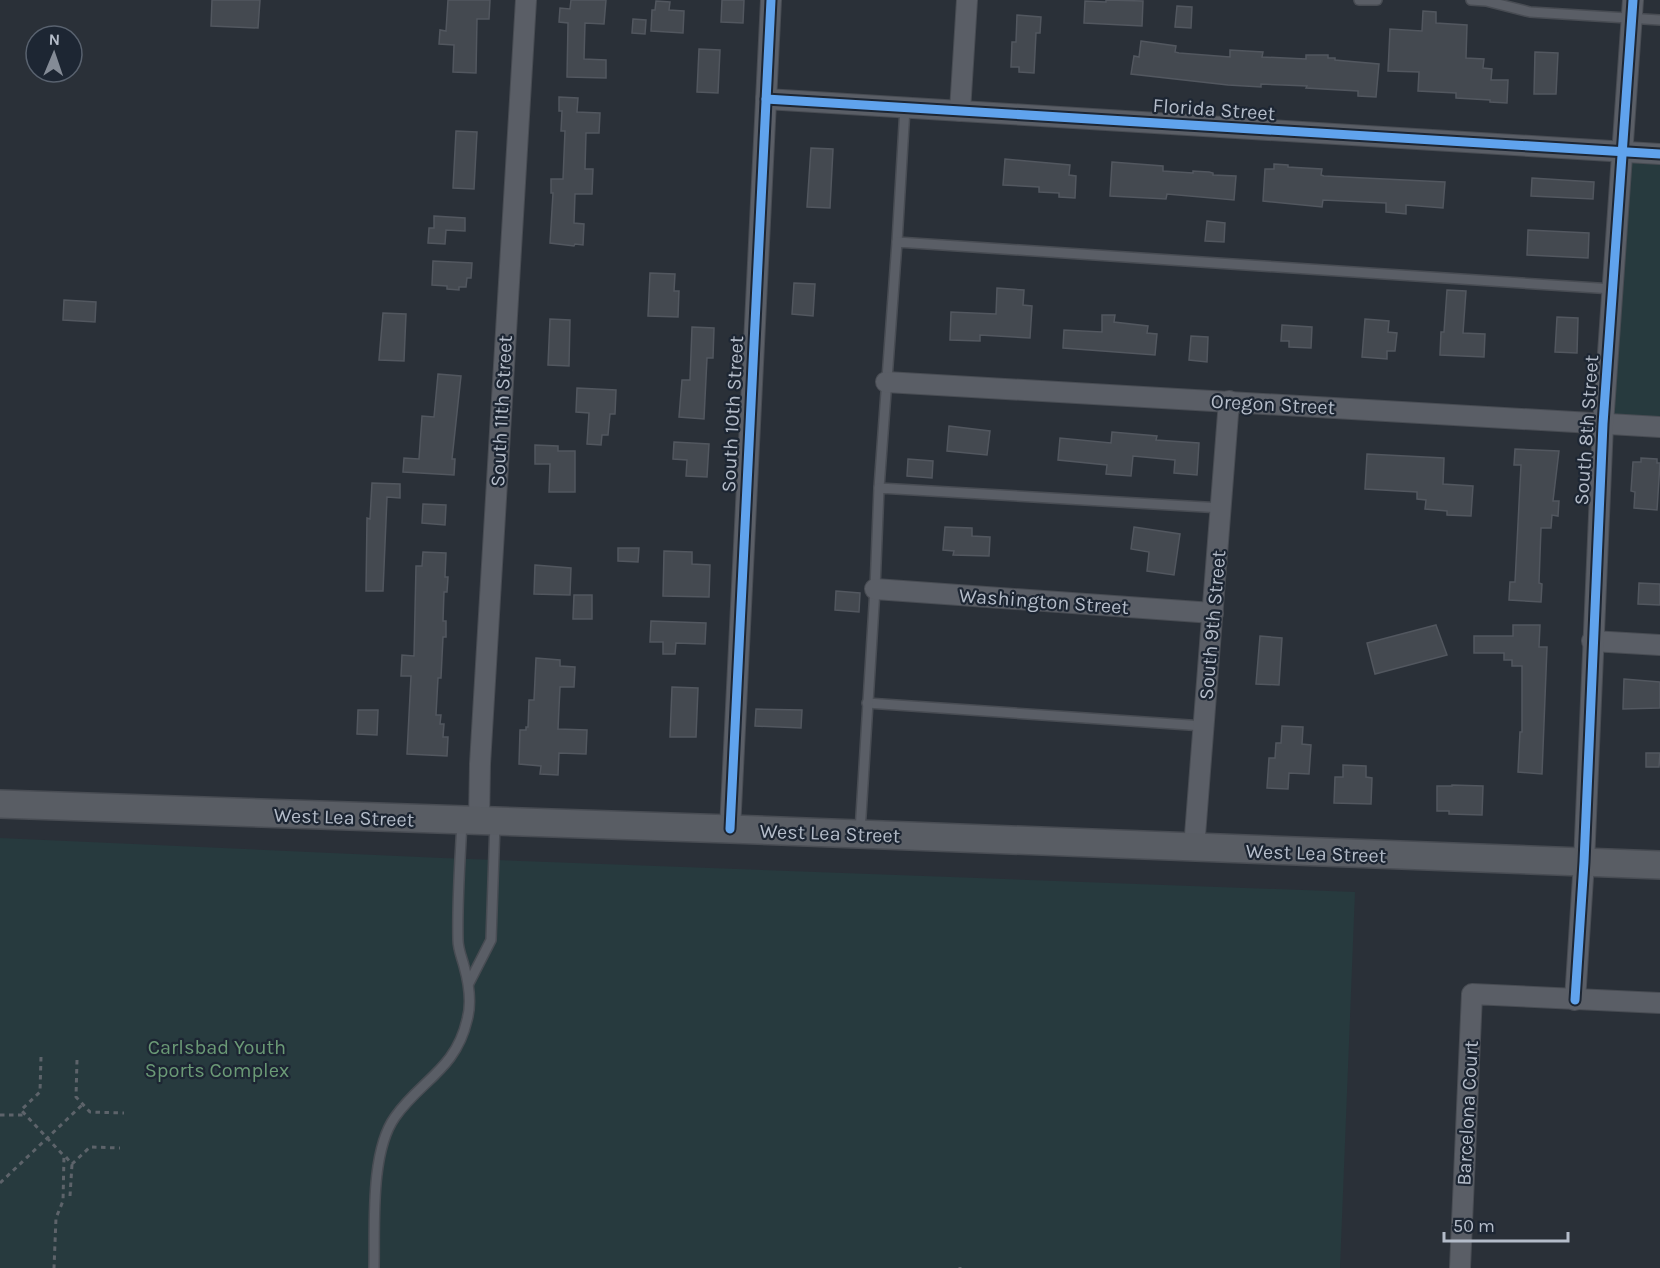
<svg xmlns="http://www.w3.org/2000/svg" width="1660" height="1268" viewBox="0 0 1660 1268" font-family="Karla,sans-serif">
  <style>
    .green { fill: #273a3e }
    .building { fill: #444950; stroke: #52575f; stroke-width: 1.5 }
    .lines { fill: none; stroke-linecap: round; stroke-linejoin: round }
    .service-casing { stroke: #484c53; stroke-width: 12 }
    .minor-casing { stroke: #484c53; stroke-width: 22 }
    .secondary-casing { stroke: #484c53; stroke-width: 30 }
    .path { stroke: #5d636a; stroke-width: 3; stroke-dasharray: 4.5 4.5; stroke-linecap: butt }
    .service { stroke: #5a5e66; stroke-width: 9 }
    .minor { stroke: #5a5e66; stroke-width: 20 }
    .secondary { stroke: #595d64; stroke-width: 27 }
    .cycleway-casing { stroke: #1d2633; stroke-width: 13 }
    .cycleway { stroke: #60a3ed; stroke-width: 9 }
    .labels { text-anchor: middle; stroke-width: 4.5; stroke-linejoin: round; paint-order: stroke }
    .street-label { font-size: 20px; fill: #b4bcc9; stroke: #1d2633 }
    .park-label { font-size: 20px; fill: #6b9a76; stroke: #1d2633 }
  </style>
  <rect width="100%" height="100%" fill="#2a3038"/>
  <g class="green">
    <polygon points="1624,152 1660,154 1660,427 1603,424"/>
    <polygon points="0,838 442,858 1355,892 1340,1268 0,1268"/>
  </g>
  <g class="building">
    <polygon points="212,0 260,0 258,28 211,26"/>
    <polygon points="448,0 490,0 489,19 477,19 476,73 453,72 454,45 439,44 440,30 446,31"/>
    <polygon points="571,0 606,0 604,24 585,23 584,59 606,60 606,78 567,77 568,23 559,22 560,8 570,9"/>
    <polygon points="722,0 744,0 743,23 721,22"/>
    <polygon points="1106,0 1143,1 1142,26 1084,23 1085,1 1106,2"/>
    <polygon points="656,1 670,2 669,10 684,11 683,33 651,31 652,10 655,10"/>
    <polygon points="1177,6 1192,7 1191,28 1175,27"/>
    <polygon points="1423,11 1436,12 1436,23 1467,25 1466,58 1484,59 1483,68 1492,69 1491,80 1508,80 1507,103 1490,102 1490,100 1456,98 1456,93 1418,91 1419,72 1388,71 1390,29 1422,31"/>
    <polygon points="1017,15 1041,17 1040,33 1036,33 1034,73 1019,72 1019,67 1011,67 1012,42 1016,42"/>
    <polygon points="633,19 646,20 645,34 632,33"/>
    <polygon points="1141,41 1176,46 1175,52 1179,53 1230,57 1230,50 1263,52 1262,57 1306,59 1306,55 1328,55 1328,58 1335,58 1335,60 1379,64 1376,97 1358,96 1358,91 1306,88 1307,86 1261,84 1261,87 1228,85 1131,74 1134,56 1139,57"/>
    <polygon points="699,49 720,50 718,93 697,92"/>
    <polygon points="1535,52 1558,53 1556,94 1534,94"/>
    <polygon points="559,97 578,98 577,112 600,113 599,133 586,133 585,169 593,169 592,194 575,194 574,223 584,224 583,245 575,244 574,246 550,243 553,193 551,193 551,179 563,179 565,131 561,131 562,111 559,111"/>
    <polygon points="456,131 477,132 474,189 453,188"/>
    <polygon points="811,148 833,149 830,208 807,207"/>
    <polygon points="1005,159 1070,165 1069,175 1076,176 1075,198 1059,197 1059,193 1039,192 1039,187 1003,185"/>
    <polygon points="1112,162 1163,166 1163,171 1193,173 1193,171 1209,172 1213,173 1213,175 1236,176 1234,200 1167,194 1166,199 1110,196"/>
    <polygon points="1274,164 1288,165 1288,167 1322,169 1321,175 1324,176 1445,182 1443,208 1406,205 1406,214 1386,212 1386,203 1323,200 1322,207 1263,201 1265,169 1274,169"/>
    <polygon points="1532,178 1594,182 1593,199 1531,196"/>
    <polygon points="434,216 465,218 465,231 446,230 445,244 428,243 429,228 434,228"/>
    <polygon points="1207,221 1225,223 1224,242 1205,241"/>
    <polygon points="1528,230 1589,233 1588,258 1527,255"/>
    <polygon points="433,261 472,263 471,278 467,278 466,287 459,287 459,290 447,289 447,286 432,285"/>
    <polygon points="650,273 675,274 674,291 679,291 678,317 648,316"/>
    <polygon points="794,283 815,284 813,316 792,314"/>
    <polygon points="997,288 1024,290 1023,305 1032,306 1030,338 980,335 980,341 950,340 951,312 996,314"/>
    <polygon points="1447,290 1466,291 1463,333 1485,334 1484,357 1440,355 1441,332 1444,332"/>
    <polygon points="64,300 96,302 95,322 63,320"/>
    <polygon points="383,313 406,314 404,361 379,360"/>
    <polygon points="1102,315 1115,315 1114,322 1148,326 1147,333 1157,334 1155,355 1063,348 1064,330 1102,332"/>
    <polygon points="1557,317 1578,318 1577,353 1555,352"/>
    <polygon points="550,319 570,320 569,366 548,365"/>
    <polygon points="1365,319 1389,321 1388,332 1397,333 1395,351 1387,351 1387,359 1362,357"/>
    <polygon points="1282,325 1312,327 1311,348 1289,347 1289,341 1281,341"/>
    <polygon points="692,327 714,328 713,358 707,358 704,419 679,417 682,380 690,380"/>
    <polygon points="1191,336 1208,337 1207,362 1189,360"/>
    <polygon points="438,374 461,376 452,459 455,459 454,475 403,472 404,458 419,459 422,416 434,417"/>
    <polygon points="577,388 616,390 615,414 610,414 608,435 602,435 601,445 587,444 589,413 576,412"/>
    <polygon points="949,426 990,431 987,455 947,451"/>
    <polygon points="1112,432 1157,436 1156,440 1199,443 1197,475 1174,473 1175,460 1133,456 1131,476 1106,474 1107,465 1058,460 1060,438 1111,443"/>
    <polygon points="674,442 709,444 707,477 686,476 687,460 673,459"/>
    <polygon points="535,445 558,446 558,451 575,451 575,492 549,492 550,464 535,464"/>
    <polygon points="1515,449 1559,451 1553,501 1559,501 1558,516 1552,515 1551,528 1541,528 1539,583 1542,584 1541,602 1509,600 1510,582 1515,582 1521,465 1514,465"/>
    <polygon points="1367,454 1444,458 1443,484 1473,486 1471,516 1447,515 1447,511 1425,509 1426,500 1417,499 1417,492 1365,489"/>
    <polygon points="1641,458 1657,459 1657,463 1660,463 1657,510 1634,508 1635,492 1631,491 1633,462 1641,462"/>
    <polygon points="908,459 933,461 932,478 907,476"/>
    <polygon points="372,483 400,484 400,498 387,497 383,591 366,591 367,518 370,519"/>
    <polygon points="423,504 446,505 445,525 422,523"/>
    <polygon points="945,527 972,528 972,536 990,537 989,556 953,555 954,551 943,550"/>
    <polygon points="1134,527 1180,534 1174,575 1147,571 1149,552 1131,549"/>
    <polygon points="618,548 639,548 638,562 618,561"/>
    <polygon points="664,551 692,552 692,564 710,565 709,597 663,596"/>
    <polygon points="423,552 446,553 445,577 448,577 447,592 444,592 443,621 446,621 446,637 443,637 441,678 438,678 436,715 441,715 440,724 444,724 443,737 448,737 447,756 407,754 411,676 401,676 402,655 414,656 416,566 422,566"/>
    <polygon points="535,565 571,568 570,595 534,594"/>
    <polygon points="1639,583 1660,584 1660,605 1638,604"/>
    <polygon points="836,591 860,593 859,612 835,610"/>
    <polygon points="574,595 592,595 592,619 573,619"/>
    <polygon points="651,621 706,623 705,644 676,643 675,654 663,654 663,642 650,642"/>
    <polygon points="1436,625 1447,655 1375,674 1367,643"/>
    <polygon points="1513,625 1540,625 1539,647 1547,647 1542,774 1518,772 1520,732 1522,732 1522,666 1512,666 1512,660 1504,660 1504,653 1474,653 1474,636 1513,636"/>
    <polygon points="1260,636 1282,638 1279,685 1256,684"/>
    <polygon points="536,658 560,660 560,666 575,667 574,687 560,687 558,729 587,730 586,754 559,753 558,775 540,774 541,766 519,764 520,730 526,730 526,727 528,727 529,700 534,700"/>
    <polygon points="1624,679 1660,682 1660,708 1623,709"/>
    <polygon points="672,687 698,688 696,737 670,737"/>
    <polygon points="756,709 802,710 801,728 755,726"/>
    <polygon points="358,710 378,710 377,735 357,734"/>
    <polygon points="1282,726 1303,727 1302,744 1311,745 1309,774 1289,773 1288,789 1267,788 1269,758 1275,758 1276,743 1281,743"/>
    <polygon points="1646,753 1660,753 1659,767 1646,767"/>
    <polygon points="1343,765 1366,766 1366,777 1372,778 1371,804 1334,803 1335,777 1343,777"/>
    <polygon points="1452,785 1483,786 1482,815 1449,814 1449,811 1437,811 1437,786 1452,786"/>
  </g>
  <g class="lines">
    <defs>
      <g id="service">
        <polyline points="1359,0 1377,0"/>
        <polyline points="1471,0 1486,1 1530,12 1660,20"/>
        <polyline points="897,242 905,108"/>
        <polyline points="879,488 897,242 1613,289"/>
        <polyline points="867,703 1204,726"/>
        <polyline points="860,832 875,589 879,488 1222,508"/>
        <polyline points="469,983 491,940 495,823"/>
        <path d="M 374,1268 C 375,1225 370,1152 395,1117 C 420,1081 456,1069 467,1020 C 472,1003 469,984 464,966 C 462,958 458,949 458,940 C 457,901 460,861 462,822"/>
      </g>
      <g id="minor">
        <polyline points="766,99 1660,154"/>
        <polyline points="960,111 967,0"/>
        <polyline points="886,382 1660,427"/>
        <polyline points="875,589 1213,613"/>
        <polyline points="1592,641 1660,645"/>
        <polyline points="479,821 480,764 526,0"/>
        <polyline points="730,829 771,0"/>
        <polyline points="1194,848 1229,401"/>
        <polyline points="1575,1000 1584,862 1603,424 1633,0"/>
        <polyline points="1460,1268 1472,994 1660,1003"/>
      </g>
      <polyline id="secondary" points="0,804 730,829 1660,865"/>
    </defs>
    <use href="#service" class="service-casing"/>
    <use href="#minor" class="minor-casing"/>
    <use href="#secondary" class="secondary-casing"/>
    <g class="path">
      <polyline points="41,1057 40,1092 21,1110 64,1156 63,1201 56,1218 54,1268"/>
      <polyline points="77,1060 76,1097 90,1112 124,1113"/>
      <polyline points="0,1115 25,1115"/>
      <polyline points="66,1157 72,1164 90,1147 120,1148"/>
      <polyline points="0,1183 82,1105"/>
      <polyline points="70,1196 72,1164"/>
      <polyline points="960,1268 960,1267"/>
    </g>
    <use href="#service" class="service"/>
    <use href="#minor" class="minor"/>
    <use href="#secondary" class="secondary"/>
    <defs>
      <g id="cycleway">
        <polyline points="766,99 1660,154"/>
        <polyline points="730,829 771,0"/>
        <polyline points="1575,1000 1584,862 1603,424 1633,0"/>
      </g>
    </defs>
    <use href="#cycleway" class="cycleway-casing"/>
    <use href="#cycleway" class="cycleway"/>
  </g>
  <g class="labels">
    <g class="street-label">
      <text transform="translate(1214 109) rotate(4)" y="7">Florida Street</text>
      <text transform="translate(1273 404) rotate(3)" y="7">Oregon Street</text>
      <text transform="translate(501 411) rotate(-87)" y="7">South 11th Street</text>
      <text transform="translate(732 414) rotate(-87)" y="7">South 10th Street</text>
      <text transform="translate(1586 430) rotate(-86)" y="7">South 8th Street</text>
      <text transform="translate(1044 601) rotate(4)" y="7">Washington Street</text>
      <text transform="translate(1212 625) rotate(-85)" y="7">South 9th Street</text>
      <text transform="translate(344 817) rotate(2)" y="7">West Lea Street</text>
      <text transform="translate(830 833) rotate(2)" y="7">West Lea Street</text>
      <text transform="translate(1316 853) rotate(2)" y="7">West Lea Street</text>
      <text transform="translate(1467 1113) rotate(-87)" y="7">Barcelona Court</text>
    </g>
    <g class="park-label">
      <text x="217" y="1054">Carlsbad Youth<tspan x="217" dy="23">Sports Complex</tspan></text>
    </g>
  </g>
  <g transform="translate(54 54) rotate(2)"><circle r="28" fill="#1d2633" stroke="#59626f" stroke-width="1.5"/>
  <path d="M0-4.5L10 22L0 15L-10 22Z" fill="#848b96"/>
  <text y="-9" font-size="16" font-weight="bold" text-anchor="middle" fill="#b4bcc9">N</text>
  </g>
  <path d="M1444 1232v9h124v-9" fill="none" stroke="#b4bcc9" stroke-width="3"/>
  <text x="1453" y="1232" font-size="18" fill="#b4bcc9" stroke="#1d2633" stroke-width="4.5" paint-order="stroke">50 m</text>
</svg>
